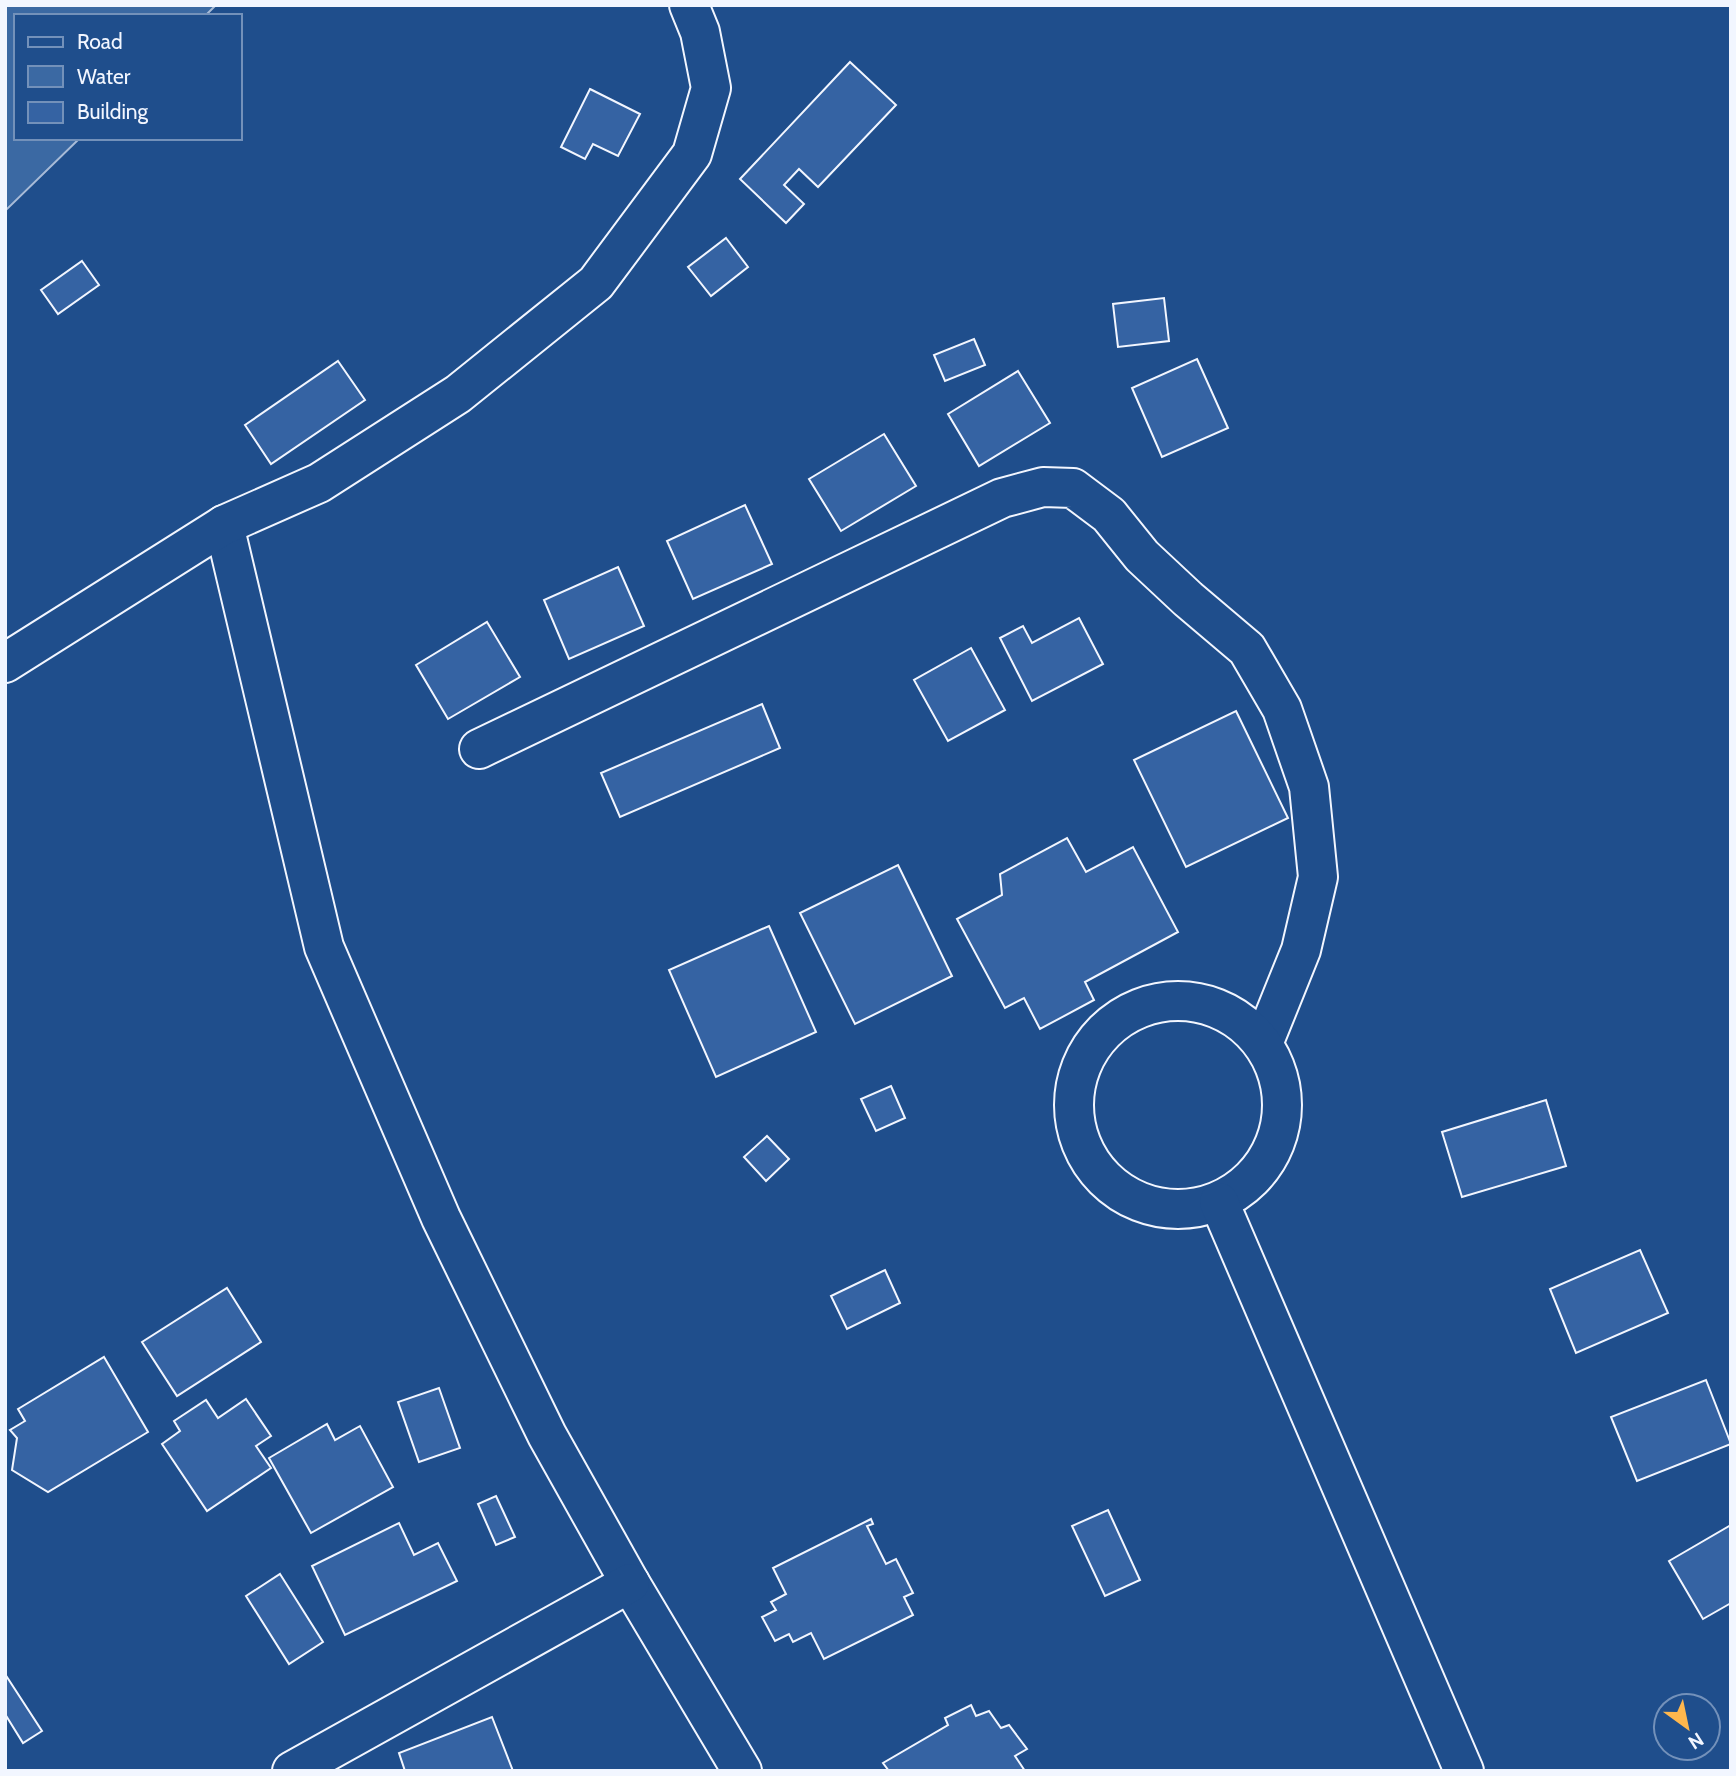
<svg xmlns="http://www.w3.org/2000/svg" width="1736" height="1776" viewBox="0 0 1736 1776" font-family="Cabin,sans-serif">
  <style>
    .water { fill: #3b69a3; stroke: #a8bbd7; stroke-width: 2 }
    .building { fill: #3563a3; stroke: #f2f6ff; stroke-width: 2 }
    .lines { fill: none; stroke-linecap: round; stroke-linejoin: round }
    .minor-casing { stroke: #f2f6ff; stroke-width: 42 }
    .minor { stroke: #1f4e8c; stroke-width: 38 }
  </style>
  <rect width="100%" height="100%" fill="#1f4e8c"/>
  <polygon class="water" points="5,5 216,5 205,16 16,16 16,138 80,138 5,211"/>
  <g class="building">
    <polygon points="850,62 896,105 818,187 799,169 784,185 804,204 786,223 740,179"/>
    <polygon points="590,89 640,114 618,156 593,144 585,159 561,147"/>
    <polygon points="726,238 748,267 711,296 688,267"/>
    <polygon points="82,261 99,285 58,314 41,290"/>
    <polygon points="1164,298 1169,341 1118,347 1113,304"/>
    <polygon points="974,339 985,365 945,381 934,355"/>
    <polygon points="1197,359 1228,428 1162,457 1132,388"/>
    <polygon points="338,361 365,400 271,464 245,425"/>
    <polygon points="1018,371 1050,423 979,466 948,414"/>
    <polygon points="884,434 916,486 841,531 809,479"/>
    <polygon points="745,505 772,564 693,599 667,541"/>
    <polygon points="618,567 644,626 569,659 544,600"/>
    <polygon points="1079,618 1103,664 1032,701 1000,638 1023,626 1032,643"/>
    <polygon points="487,622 520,677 448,719 416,665"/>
    <polygon points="971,648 1005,710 948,741 914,680"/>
    <polygon points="762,704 780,748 620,817 601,773"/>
    <polygon points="1236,711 1288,818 1186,867 1134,760"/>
    <polygon points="1067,838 1086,872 1133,847 1178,932 1085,982 1094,1000 1040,1029 1024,998 1005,1008 957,919 1002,895 1000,874"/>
    <polygon points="898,865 952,976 855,1024 800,913"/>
    <polygon points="769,926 816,1032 716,1077 669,970"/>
    <polygon points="891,1086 905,1118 876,1131 861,1099"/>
    <polygon points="1546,1100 1566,1166 1462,1197 1442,1132"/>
    <polygon points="767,1136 789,1159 766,1181 744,1157"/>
    <polygon points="1640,1250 1668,1313 1576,1353 1550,1289"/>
    <polygon points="885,1270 900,1303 847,1329 831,1296"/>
    <polygon points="227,1288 261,1342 177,1396 142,1342"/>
    <polygon points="104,1357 148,1432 48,1492 12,1470 17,1438 10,1430 25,1421 18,1409"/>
    <polygon points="1706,1380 1731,1444 1637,1481 1611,1417"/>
    <polygon points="439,1388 460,1448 419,1462 398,1402"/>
    <polygon points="246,1399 271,1436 256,1446 271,1468 207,1511 162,1444 180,1431 174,1421 206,1400 218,1418"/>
    <polygon points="327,1424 335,1440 360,1426 393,1487 311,1533 269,1458"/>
    <polygon points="496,1496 515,1537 496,1545 478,1504"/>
    <polygon points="1108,1510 1140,1580 1105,1596 1072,1526"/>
    <polygon points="871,1519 873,1524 867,1526 886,1564 896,1559 913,1593 904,1597 913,1615 824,1659 811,1633 793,1642 789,1634 775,1641 762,1617 776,1610 771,1602 786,1594 773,1568"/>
    <polygon points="399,1523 414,1555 438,1543 457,1581 345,1635 312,1566"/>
    <polygon points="1731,1525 1731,1603 1703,1619 1669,1561"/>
    <polygon points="280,1574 323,1642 289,1664 246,1596"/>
    <polygon points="5,1674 42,1731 23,1743 5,1714"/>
    <polygon points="971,1705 976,1716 989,1711 1001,1728 1009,1725 1027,1749 1015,1756 1025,1771 889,1771 883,1763 948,1725 945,1718"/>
    <polygon points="492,1717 513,1771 405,1771 399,1753"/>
  </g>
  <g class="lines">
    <defs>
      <g id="minor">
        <polyline points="224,525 324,947 441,1218 547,1435 630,1583 742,1771"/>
        <polyline points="5,663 224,525 319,483 458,394 596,283 692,154 711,88 700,32 689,5"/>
        <polyline points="479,749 1002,498 1043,487 1073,488 1109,515 1142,556 1188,599 1247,649 1282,709 1309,787 1318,877 1301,950 1263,1044"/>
        <circle cx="1178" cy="1105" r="104"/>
        <polyline points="1219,1202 1464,1771"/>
        <polyline points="292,1771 630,1583"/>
      </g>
    </defs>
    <use href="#minor" class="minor-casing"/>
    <use href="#minor" class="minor"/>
  </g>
  <rect width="1736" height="1776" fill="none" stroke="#f2f6ff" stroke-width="14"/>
  <rect x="14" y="14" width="228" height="126" fill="#1f4e8c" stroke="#7391ba" stroke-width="2"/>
  <rect x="28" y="37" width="35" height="10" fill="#1f4e8c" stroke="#7391ba" stroke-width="2"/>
  <text x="77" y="49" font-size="21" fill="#f2f6ff">Road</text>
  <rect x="28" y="66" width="35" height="21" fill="#3b69a3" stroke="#7391ba" stroke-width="2"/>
  <text x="77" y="84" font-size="21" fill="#f2f6ff">Water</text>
  <rect x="28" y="102" width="35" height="21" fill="#3563a3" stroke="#7391ba" stroke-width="2"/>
  <text x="77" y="119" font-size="21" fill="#f2f6ff">Building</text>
  <g transform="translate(1687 1727) rotate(147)"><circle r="33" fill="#1f4e8c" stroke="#7391ba" stroke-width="2"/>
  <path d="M0-5L12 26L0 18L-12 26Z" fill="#ffb74d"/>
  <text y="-10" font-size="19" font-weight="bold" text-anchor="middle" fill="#f2f6ff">N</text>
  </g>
</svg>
